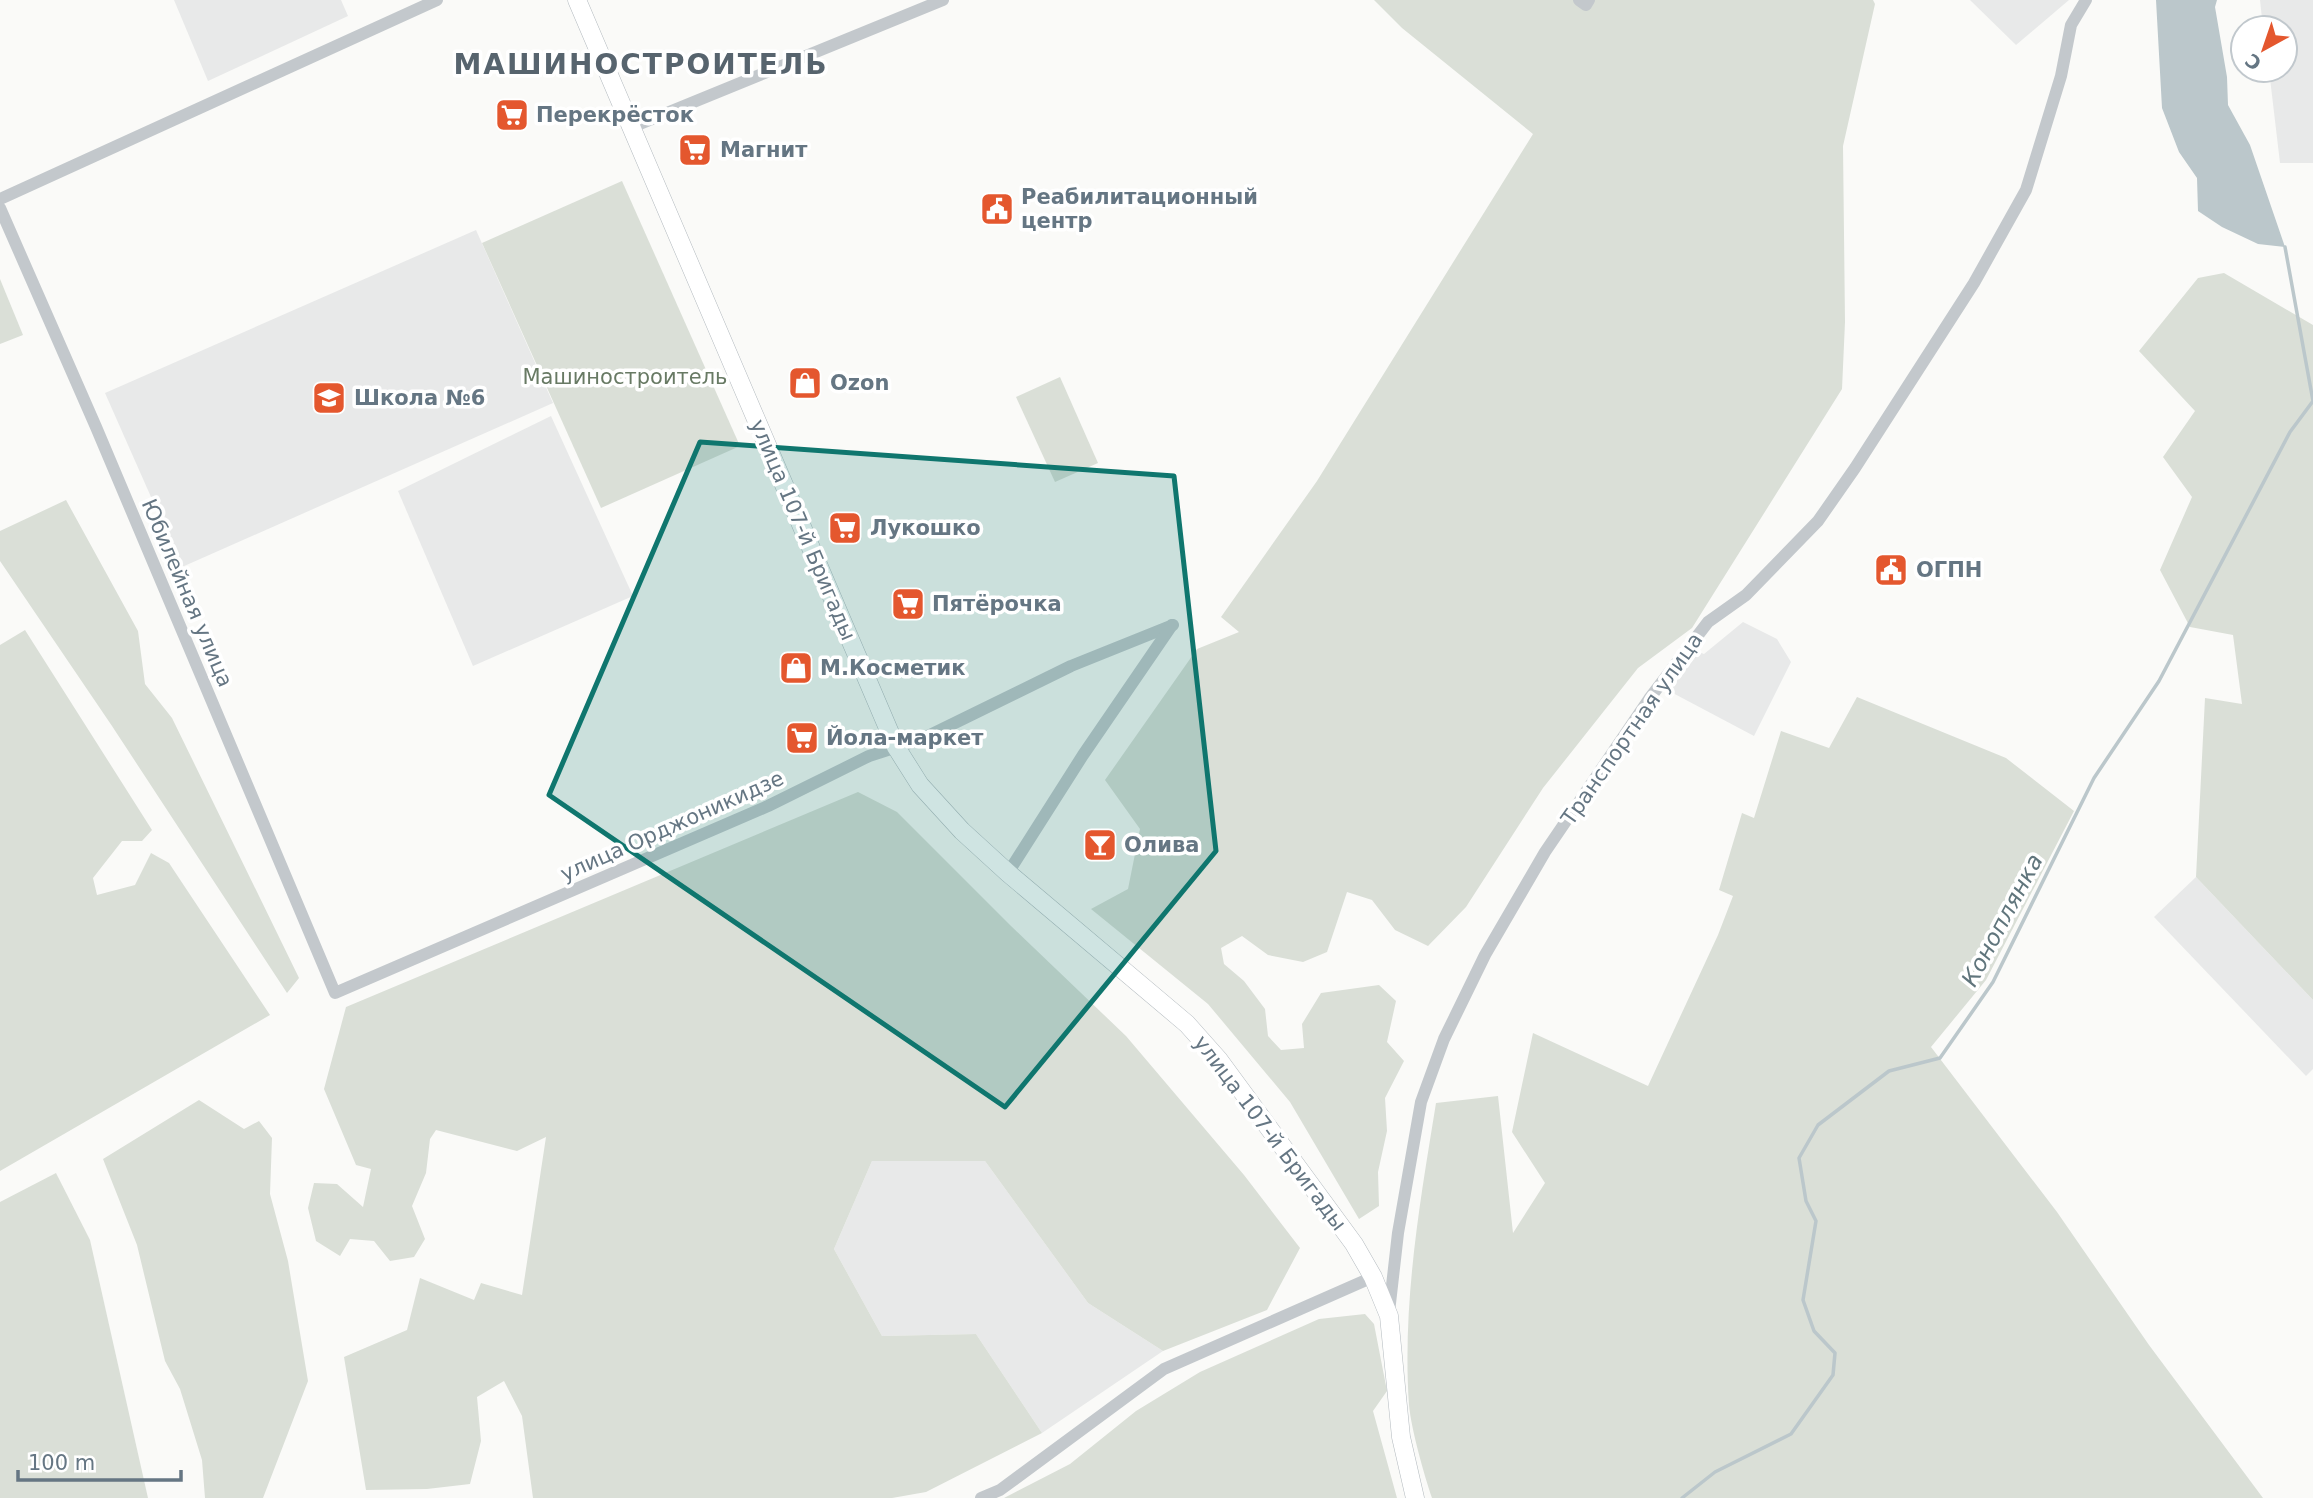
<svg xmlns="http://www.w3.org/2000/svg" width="2313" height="1498" viewBox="0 0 2313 1498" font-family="'DejaVu Sans',sans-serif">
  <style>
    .built { fill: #e8e9e9 }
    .green { fill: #dadfd7 }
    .water { fill: #bbc7cb }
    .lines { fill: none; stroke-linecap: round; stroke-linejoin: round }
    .stream { stroke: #bbc7cb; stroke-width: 3.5 }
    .secondary-casing { stroke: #b3babf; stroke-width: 19 }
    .minor { stroke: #c3c8cc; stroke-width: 12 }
    .secondary { stroke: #fff; stroke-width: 18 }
    .marked { fill: #0f766e; fill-opacity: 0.2; stroke: #0f766e; stroke-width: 5; stroke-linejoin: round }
    .labels { text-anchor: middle; stroke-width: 7; stroke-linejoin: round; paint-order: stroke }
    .poi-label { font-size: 21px; font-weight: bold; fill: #657683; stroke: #fff; text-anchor: start }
    .park-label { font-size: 21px; fill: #687a64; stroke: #fff }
    .street-label { font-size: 21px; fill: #657683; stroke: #fff }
    .water-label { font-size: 23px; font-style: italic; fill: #60757c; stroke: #fff }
    .district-label { font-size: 28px; font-weight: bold; letter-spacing: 2px; fill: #57646e; stroke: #fff }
  </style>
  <rect width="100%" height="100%" fill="#fafaf8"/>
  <g class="built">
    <polygon points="174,0 341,0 348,16 208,81"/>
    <polygon points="1970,0 2069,0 2016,45"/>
    <polygon points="2260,0 2313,0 2313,163 2280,163 2269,70 2285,70 2285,28 2263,28"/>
    <polygon points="476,230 553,403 182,567 105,393"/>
    <polygon points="551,416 633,596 473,666 398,491"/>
    <polygon points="1743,622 1777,639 1791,662 1754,736 1669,691 1699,652 1704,654"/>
    <polygon points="2196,877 2313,1000 2313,1069 2306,1076 2154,917"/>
    <polygon points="872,1161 985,1161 1088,1303 1163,1351 1042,1433 976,1334 882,1336 834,1249"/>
  </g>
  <g class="green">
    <polygon points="1374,0 1873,0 1875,4 1843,146 1845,322 1842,389 1692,628 1638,668 1543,788 1466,907 1428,946 1395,930 1372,900 1347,892 1327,952 1303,962 1268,955 1242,936 1221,948 1224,964 1244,981 1265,1009 1268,1036 1281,1050 1304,1048 1302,1024 1321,993 1379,985 1396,1001 1387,1042 1404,1061 1385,1098 1387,1131 1378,1172 1379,1206 1359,1219 1290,1102 1208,1004 1091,909 1128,889 1140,829 1105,780 1197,649 1239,632 1221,617 1317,481 1533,134 1402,28"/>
    <polygon points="622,181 740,446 601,508 482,243"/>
    <polygon points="2224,273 2313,325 2313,1000 2196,877 2205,698 2242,704 2233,635 2190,627 2160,570 2192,497 2163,457 2195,411 2139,351 2198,278"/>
    <polygon points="0,279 23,335 0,344"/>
    <polygon points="1060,377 1098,463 1055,482 1016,397"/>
    <polygon points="66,500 138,631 145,684 172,718 299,978 287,993 112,726 0,561 0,531"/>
    <polygon points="25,630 152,830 142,841 122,841 93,878 97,895 135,885 151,853 169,863 270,1015 0,1171 0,645"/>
    <path d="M 1857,697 L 2006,758 L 2074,811 L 1986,980 L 1931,1047 L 2057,1212 L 2149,1345 L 2263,1498 L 1432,1498 C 1424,1475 1411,1428 1409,1405 C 1402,1303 1420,1202 1436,1103 L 1498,1096 L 1513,1233 L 1545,1183 L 1512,1132 L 1533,1033 L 1648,1086 L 1718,935 L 1733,896 L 1719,890 L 1742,813 L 1754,818 L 1781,731 L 1829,748 Z"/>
    <polygon points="858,792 897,812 1011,926 1126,1036 1244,1175 1300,1248 1267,1310 1163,1351 1088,1303 985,1161 872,1161 834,1249 882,1336 976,1334 1042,1433 926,1492 892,1498 533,1498 522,1416 504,1381 477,1397 481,1441 470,1484 427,1489 366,1490 344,1357 407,1330 420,1278 474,1300 481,1283 522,1295 546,1137 517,1151 436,1130 430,1139 426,1173 412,1206 425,1239 414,1257 390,1261 374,1241 350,1239 340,1256 316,1241 308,1208 314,1183 337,1184 363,1207 371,1169 356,1165 324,1089 346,1007"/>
    <polygon points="199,1100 244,1129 259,1121 272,1138 270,1194 288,1261 308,1381 263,1498 205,1498 202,1460 180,1389 165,1361 137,1245 103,1159"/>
    <polygon points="56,1173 90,1240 148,1498 0,1498 0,1202"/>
    <polygon points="1365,1314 1374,1324 1387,1391 1373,1411 1397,1498 1004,1498 1070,1464 1136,1411 1200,1372 1319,1319"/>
  </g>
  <polygon class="water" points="2156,0 2217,0 2215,7 2227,77 2228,105 2250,145 2285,247 2258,244 2222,227 2198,211 2197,178 2179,152 2162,108"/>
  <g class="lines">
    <polyline class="stream" points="1682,1498 1715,1472 1791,1434 1833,1375 1835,1353 1814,1331 1803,1300 1816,1221 1806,1201 1799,1158 1818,1125 1889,1071 1940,1058 1993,982 2094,778 2159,681 2290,432 2313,401 2285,247"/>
    <defs>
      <polyline id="secondary" points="577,0 896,747 920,785 962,831 1008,873 1187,1024 1219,1060 1354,1244 1373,1277 1389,1316 1401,1437 1415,1498"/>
    </defs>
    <use href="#secondary" class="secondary-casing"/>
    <g class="minor">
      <polyline points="1579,0 1586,5 1589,0"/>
      <polyline points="630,128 943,0"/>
      <polyline points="0,199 437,0"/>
      <polyline points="0,208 96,427 335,993 768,806 869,756 922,739 1071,666 1173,625"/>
      <polyline points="1008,873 1083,755 1172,625"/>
      <polyline points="1389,1312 1398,1233 1421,1102 1444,1039 1485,955 1545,852 1649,699 1708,622 1746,595 1818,521 1855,468 1974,283 2026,190 2061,76 2071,25 2086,0"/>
      <polyline points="981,1498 1000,1490 1164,1369 1373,1277"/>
    </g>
    <use href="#secondary" class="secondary"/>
  </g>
  <path class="marked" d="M 700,442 L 1174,476 L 1216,851 L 1005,1107 L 549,795 Z"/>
  <defs>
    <symbol id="supermarket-square" viewBox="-11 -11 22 22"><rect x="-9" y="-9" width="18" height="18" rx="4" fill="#e4572e" stroke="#fff"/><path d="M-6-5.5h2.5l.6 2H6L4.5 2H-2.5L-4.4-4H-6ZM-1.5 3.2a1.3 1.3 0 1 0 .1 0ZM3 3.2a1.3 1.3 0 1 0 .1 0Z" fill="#fff"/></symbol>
    <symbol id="civic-square" viewBox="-11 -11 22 22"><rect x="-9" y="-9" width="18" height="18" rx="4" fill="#e4572e" stroke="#fff"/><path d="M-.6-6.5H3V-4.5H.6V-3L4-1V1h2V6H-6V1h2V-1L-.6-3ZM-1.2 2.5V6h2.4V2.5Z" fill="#fff"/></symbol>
    <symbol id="shop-square" viewBox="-11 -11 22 22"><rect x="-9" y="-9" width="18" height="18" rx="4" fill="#e4572e" stroke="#fff"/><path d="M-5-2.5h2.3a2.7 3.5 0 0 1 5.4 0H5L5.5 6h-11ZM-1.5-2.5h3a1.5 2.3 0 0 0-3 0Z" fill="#fff"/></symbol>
    <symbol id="school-square" viewBox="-11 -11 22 22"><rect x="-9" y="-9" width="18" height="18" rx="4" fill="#e4572e" stroke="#fff"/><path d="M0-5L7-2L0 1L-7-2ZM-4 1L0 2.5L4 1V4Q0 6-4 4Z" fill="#fff"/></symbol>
    <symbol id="bar-square" viewBox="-11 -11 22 22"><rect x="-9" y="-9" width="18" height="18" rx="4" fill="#e4572e" stroke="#fff"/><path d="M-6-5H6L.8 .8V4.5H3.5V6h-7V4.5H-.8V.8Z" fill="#fff"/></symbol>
  </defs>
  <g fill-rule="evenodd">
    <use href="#supermarket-square" x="493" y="96" width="38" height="38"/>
    <use href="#supermarket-square" x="676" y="131" width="38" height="38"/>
    <use href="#civic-square" x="978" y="190" width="38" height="38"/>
    <use href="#shop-square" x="786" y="364" width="38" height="38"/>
    <use href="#school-square" x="310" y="379" width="38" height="38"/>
    <use href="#supermarket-square" x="826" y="509" width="38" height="38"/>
    <use href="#civic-square" x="1872" y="551" width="38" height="38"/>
    <use href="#supermarket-square" x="889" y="585" width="38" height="38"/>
    <use href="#shop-square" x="777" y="649" width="38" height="38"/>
    <use href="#supermarket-square" x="783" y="719" width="38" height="38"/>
    <use href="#bar-square" x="1081" y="826" width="38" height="38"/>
  </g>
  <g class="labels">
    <g class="poi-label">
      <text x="536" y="122">Перекрёсток</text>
      <text x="720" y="157">Магнит</text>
      <text x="1021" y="204">Реабилитационный<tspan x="1021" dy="24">центр</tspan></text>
      <text x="830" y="390">Ozon</text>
      <text x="354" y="405">Школа №6</text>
      <text x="870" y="535">Лукошко</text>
      <text x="1916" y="577">ОГПН</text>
      <text x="932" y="611">Пятёрочка</text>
      <text x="820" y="675">М.Косметик</text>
      <text x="826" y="745">Йола-маркет</text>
      <text x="1124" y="852">Олива</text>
    </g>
    <g class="park-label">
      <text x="625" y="384">Машиностроитель</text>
    </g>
    <g class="street-label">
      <text transform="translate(803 530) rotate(67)" y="7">улица 107-й Бригады</text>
      <text transform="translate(187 593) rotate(67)" y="7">Юбилейная улица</text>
      <text transform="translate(1632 729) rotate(-55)" y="7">Транспортная улица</text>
      <text transform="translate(672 826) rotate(-24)" y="7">улица Орджоникидзе</text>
      <text transform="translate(1270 1133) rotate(53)" y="7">улица 107-й Бригады</text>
    </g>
    <g class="water-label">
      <text transform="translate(2002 920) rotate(-62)" y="8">Коноплянка</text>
    </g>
    <g class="district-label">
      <text x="641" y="74">МАШИНОСТРОИТЕЛЬ</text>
    </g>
  </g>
  <g transform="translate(2264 49) rotate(220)"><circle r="33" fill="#ffffff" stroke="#c1c8cd" stroke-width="2"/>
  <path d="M0-5L12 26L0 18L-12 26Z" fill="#e4572e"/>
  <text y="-10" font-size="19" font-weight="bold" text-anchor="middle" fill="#657683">С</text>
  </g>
  <path d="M18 1470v10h163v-10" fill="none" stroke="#657683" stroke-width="3.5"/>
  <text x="28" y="1470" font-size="21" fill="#657683" stroke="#ffffff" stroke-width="5" paint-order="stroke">100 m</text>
</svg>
